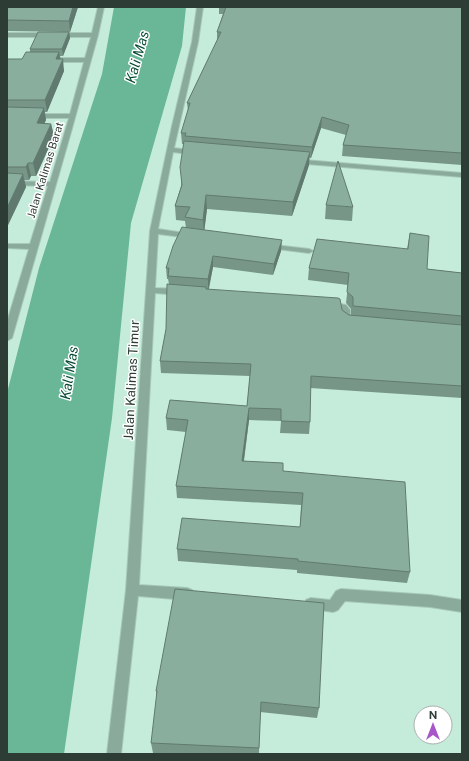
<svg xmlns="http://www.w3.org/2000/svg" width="469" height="761" viewBox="0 0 469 761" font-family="'Public Sans',sans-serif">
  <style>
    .water { fill: #69b796 }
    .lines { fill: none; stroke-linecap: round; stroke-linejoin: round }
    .minor-casing { stroke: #a7c9b9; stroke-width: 2 }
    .minor { fill: #8aaa9b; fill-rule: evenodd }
    .wall { fill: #779688 }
    .shaded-wall { fill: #617a6f }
    .building { fill: #8aae9e; stroke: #617a6f }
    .labels { text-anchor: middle; stroke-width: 3; stroke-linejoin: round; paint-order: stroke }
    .far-street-label { font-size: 11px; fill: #2d3c35; stroke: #fff }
    .street-label { font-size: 13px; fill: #2d3c35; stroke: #fff }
    .water-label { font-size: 14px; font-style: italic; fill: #064a34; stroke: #fff }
  </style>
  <rect width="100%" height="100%" fill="#c5ecda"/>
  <polygon class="water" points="114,7 186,7 182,46 131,223 112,418 64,754 7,754 7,393 39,268 102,74"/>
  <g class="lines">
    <defs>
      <g id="minor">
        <polygon points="98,7 104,7 98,35 71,132 12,338 7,341 7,322 29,249 7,248 7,244 30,244 48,186 7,185 7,181 50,182 69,118 7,118 7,114 70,114 84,62 49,62 46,60 49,58 85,58 91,37 7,37 7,33 92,33"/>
        <polygon points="197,7 203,7 198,42 174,148 196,151 200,153 196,155 173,152 158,229 191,234 195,236 191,238 158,234 155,288 179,289 183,292 179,295 155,293 139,585 187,588 192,590 193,594 192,598 187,600 138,596 121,754 107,754 126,590 150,231 172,126 192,42"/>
        <polygon points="292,159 462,173 462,177 295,163 292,163"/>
        <polygon points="266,244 309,249 313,251 309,253 269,248 265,246"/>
        <polygon points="329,302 346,305 350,310 350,319 355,323 353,325 350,326 342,322 340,310 326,307 324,305 326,303"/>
        <polygon points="341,589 430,595 462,600 462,612 430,607 345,601 338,610 333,612 306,608 305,604 306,600 311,598 330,600 336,591"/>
      </g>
    </defs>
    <use href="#minor" class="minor-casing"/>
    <use href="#minor" class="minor"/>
  </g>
  <g class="wall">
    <polygon points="7,7 78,7 70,32 7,31"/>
    <polygon points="219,7 462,7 462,165 342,156 343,145 346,135 321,128 311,158 309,158 309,165 292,216 207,209 204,230 281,251 273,275 213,267 209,289 342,310 349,315 351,315 351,309 346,303 348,285 308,280 309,268 407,249 410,233 427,269 462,273 462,398 310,388 310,422 309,434 280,433 281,421 249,420 244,461 283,471 410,572 407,583 297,573 297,570 178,561 177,549 300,527 301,505 177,498 176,486 186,432 167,430 166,418 247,406 250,376 161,373 160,361 166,329 169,284 168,279 167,279 166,268 186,228 185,221 176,220 175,206 181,186 184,144 182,144 181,133 188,111 187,103 217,42 217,32 223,14 219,14"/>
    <polygon points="69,32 70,38 63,56 60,56 64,71 47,112 45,112 46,120 44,123 51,124 54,136 36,176 31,176 29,180 24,180 26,187 8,225 7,225 7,59 22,59 30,52 30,49"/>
    <polygon points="326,205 353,207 352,221 325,219"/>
    <polygon points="156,691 319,708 317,718 260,712 259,754 177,754 153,753 151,743 157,697"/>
  </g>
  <g class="shaded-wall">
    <polygon points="73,7 78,7 70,32 69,21"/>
    <polygon points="69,32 70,38 63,56 62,49"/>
    <polygon points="59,52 61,64 63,59 64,71 47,112 45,100 56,59"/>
    <polygon points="44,108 46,120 39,136 37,123"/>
    <polygon points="322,117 321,128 311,158 312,147"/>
    <polygon points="51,124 54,136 36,176 33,163"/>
    <polygon points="310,152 309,165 292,216 293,202"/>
    <polygon points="28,163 31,176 29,180 26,167"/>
    <polygon points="23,174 26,187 8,225 7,219 7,208"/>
    <polygon points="206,195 207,209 204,234 203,220"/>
    <polygon points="282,240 281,251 273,275 274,264"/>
    <polygon points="213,256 213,267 208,291 208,279"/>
    <polygon points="249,408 249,420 242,473 242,461"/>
  </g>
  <g class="building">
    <polygon points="7,7 73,7 69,21 7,20"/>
    <polygon points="226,7 462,7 462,153 343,145 349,125 322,117 312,147 185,136 186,133 181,133 190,103 187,103 221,32 217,32"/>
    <polygon points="38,32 69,32 62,49 30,49"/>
    <polygon points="26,52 59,52 56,59 63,59 45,100 7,100 7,59 22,59"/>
    <polygon points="7,107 44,108 37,123 51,124 33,163 28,163 26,167 7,167"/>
    <polygon points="184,141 310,152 293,202 206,195 203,220 185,217 190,207 175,206 182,185 180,167"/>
    <polygon points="338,161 353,207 326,205"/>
    <polygon points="7,173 23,174 7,208"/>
    <polygon points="182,227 282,240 274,264 213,256 208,279 168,276 169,268 166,268 173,246"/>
    <polygon points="410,233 429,236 427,269 462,273 462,316 353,306 353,297 347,292 349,273 309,268 317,239 408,249"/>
    <polygon points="167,284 206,287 206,289 338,298 340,299 342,310 349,315 462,325 462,386 311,376 310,422 281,421 281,409 249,408 242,461 283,463 283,471 405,482 410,572 298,561 298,559 177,549 182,518 300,527 303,493 176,486 188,420 166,418 170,400 247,406 251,364 160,361 166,329"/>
    <polygon points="175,589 324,603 319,708 261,702 259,748 151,743 157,691 156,691"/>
  </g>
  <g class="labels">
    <g class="far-street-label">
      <text transform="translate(45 170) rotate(-73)" y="4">Jalan Kalimas Barat</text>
    </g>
    <g class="street-label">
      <text transform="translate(131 380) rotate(-87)" y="5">Jalan Kalimas Timur</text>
    </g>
    <g class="water-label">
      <text transform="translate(137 57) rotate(-74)" y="5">Kali Mas</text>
      <text transform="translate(69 373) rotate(-81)" y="5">Kali Mas</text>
    </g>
  </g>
  <rect width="469" height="761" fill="none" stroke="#2d3c35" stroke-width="16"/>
  <g transform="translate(433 725)"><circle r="19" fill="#ffffff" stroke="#abb1ae"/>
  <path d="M0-3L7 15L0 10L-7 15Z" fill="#a757c8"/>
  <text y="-6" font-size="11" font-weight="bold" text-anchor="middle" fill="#2d3c35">N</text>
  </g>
</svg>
